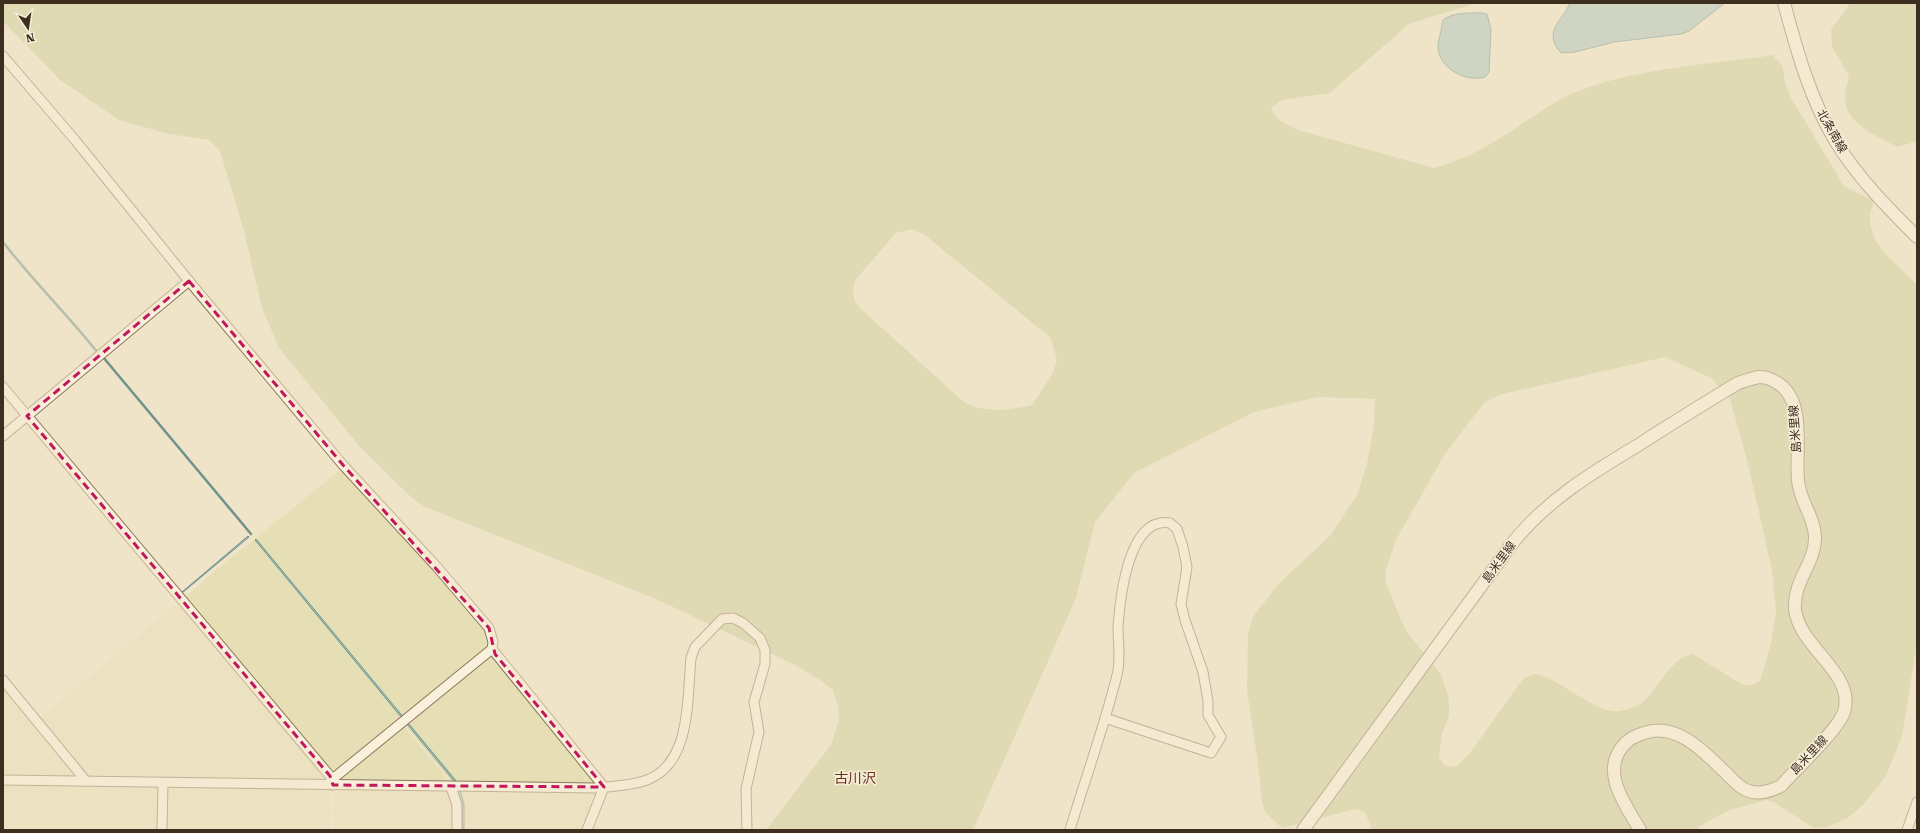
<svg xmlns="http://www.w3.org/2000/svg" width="1920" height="833" viewBox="0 0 1920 833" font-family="'Roboto Serif','Noto Sans JP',serif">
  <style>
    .farmland { fill: #e6deb5 }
    .green { fill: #c9cf9b; fill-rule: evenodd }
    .water { fill: #a9c4bc; stroke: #6f938a }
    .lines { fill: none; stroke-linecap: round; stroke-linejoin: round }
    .stream { stroke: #6f938a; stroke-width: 2.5 }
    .minor-casing { stroke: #8d765c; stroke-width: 11 }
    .tertiary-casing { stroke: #8d765c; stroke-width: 14 }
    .minor { stroke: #faf1dc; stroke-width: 9 }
    .tertiary { stroke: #faf1dc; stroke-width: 12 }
    .marked { fill: none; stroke: #c2185b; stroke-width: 3; stroke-dasharray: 8 5; stroke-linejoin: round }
    .labels { text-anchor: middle; stroke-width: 3; stroke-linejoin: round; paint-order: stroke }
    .street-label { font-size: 12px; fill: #3d2e20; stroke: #f7eed8 }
    .quarter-label { font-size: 14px; fill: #6b2e1e; stroke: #f7eed8 }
  </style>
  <rect width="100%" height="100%" fill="#f0e4c8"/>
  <g class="farmland">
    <polygon points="339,471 345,471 485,626 491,646 333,776 186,598 189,594 215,571"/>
    <polygon points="179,602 329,780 87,779 39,719"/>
    <polygon points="492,651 599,784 454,785 403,723"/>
    <polygon points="3,682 82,778 3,778"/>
    <polygon points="402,724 451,784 338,783 337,779"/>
    <polygon points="3,782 160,785 162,830 3,830"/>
    <polygon points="167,785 331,787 330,830 166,829"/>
    <polygon points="455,788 598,790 586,830 460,830"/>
    <polygon points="335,789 448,789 453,800 454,830 334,830"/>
  </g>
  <g class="green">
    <path d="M 3,3 L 1476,3 L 1409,24 L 1330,93 L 1282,100 L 1271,108 C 1276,121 1286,124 1298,130 L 1434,168 C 1457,162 1480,151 1500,138 C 1526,122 1552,101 1581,90 C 1639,68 1712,64 1773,55 L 1783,67 L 1785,82 L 1790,96 L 1844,186 L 1874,201 C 1873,205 1870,211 1870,216 C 1869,247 1899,265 1917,285 L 1917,643 L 1902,736 L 1886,776 L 1864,804 L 1849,817 L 1828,827 L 1814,828 L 1775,803 L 1767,800 L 1729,810 L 1700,826 L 1696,830 L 1372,830 L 1365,812 L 1355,809 L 1282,828 L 1265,812 L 1262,800 L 1258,763 L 1247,691 L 1248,633 L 1253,617 L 1279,583 L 1330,536 L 1357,495 L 1367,464 L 1374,425 L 1375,399 L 1318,397 L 1254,412 L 1134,473 L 1095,522 L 1076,598 L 973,830 L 766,830 L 831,745 L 839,720 L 838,706 L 833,690 L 823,682 L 795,665 L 656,599 L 425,507 L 412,498 L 360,447 L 279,348 L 262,308 L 244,231 L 220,151 L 209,140 L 169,134 L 119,120 L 60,80 L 3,21 ZM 912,229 L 926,236 L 1051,338 L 1057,360 L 1052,375 L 1032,405 C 1009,410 987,413 965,403 L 861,309 L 854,300 L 853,289 L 856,279 L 896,233 ZM 1665,357 L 1711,378 L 1730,399 L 1747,460 L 1772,570 L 1776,612 L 1771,643 L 1760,681 L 1753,685 L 1743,685 L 1693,654 C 1671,657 1660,686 1645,700 C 1639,706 1629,709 1620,711 C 1597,716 1554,673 1533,674 C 1530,675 1525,678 1522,680 L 1469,754 L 1455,767 L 1445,766 L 1439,757 L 1442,734 L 1449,716 L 1449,700 L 1447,692 L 1441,674 L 1407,632 L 1400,618 L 1386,582 L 1386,570 L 1396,540 L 1445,454 L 1484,403 L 1499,395 Z"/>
    <path d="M 1850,3 L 1917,3 L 1917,141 L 1898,147 C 1878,137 1849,126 1845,101 C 1843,94 1848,83 1849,76 L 1832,47 L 1831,30 Z"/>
  </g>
  <g class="water">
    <path d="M 1570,3 L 1725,3 L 1689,31 L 1681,34 L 1614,42 L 1575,52 L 1561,53 C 1542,31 1562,22 1570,3 Z"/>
    <path d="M 1482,13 L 1487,14 L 1491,29 L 1489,72 L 1485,77 C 1466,83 1438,68 1438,46 C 1438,41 1440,36 1441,31 C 1442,26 1441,20 1446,18 C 1456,12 1471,13 1482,13 Z"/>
    <polygon points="248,536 249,537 182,593 182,592"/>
    <polygon points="256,539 457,782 464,803 464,830 462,830 462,803 454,781 255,540"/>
  </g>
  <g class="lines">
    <g class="stream">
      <path d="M 3,242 C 33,281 68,315 98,353"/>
      <polyline points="103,357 251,534"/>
    </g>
    <defs>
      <g id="minor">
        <polyline points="3,56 75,140 189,281 343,465 437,567 489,628 493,642 492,649 335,777 333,785"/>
        <polyline points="3,387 330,776 333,785"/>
        <polyline points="3,436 189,281"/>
        <polyline points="492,649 604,787"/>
        <polyline points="3,680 86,781"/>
        <path d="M 3,780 L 595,788 C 609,787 634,785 647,780 C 692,763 687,697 691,658 L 695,647 L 722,619 L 733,618 L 743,623 L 760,638 L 765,650 L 765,664 L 754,702 L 759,732 L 746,789 L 747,830"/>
        <polyline points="451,787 457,805 457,830"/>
        <polyline points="162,830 163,783"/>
        <polyline points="587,830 604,787"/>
        <path d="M 1070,830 C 1085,779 1104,728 1117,675 C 1121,660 1118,642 1118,627 C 1120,599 1128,516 1170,523 L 1177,529 L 1183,547 L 1187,567 L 1181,604 L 1185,620 L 1203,672 L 1208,701 L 1208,715 L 1221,737 L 1211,753 L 1105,718"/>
        <polyline points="1907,830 1917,802"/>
      </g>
      <g id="tertiary">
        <path d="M 1784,3 C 1797,51 1810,99 1836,142 C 1858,178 1888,208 1917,237"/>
        <path d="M 1303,830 L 1511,545 C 1545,501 1593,472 1640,444 C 1672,423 1705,403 1738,383 C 1745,381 1752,378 1759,377 C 1765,377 1771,379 1776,382 C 1807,399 1795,450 1798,480 C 1799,500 1815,518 1815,537 C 1816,562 1793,581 1795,609 C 1799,648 1856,673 1844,712 C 1838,730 1795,770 1781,786 C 1771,791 1757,795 1746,790 C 1739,787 1732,779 1727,774 C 1706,754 1677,721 1644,733 C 1635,736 1628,739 1622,747 C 1601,774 1626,805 1640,830"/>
      </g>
    </defs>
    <use href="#minor" class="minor-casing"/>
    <use href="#tertiary" class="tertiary-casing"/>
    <use href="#minor" class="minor"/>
    <use href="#tertiary" class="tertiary"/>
  </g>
  <path d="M0 0H1920V833H0ZM 189,281 L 343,465 L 489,628 L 495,654 L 604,787 L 333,785 L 330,776 L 27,416 Z" fill="#f0e4c8" fill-opacity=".55" fill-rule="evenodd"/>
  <path class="marked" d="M 189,281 L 343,465 L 489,628 L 495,654 L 604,787 L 333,785 L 330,776 L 27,416 Z"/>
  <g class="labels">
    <g class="street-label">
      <text transform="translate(1832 131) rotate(60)" y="4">北条南線</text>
      <text transform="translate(1795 429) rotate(-94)" y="4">島米里線</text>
      <text transform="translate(1499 562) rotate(-54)" y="4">島米里線</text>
      <text transform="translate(1809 755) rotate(-47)" y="4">島米里線</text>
    </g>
    <g class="quarter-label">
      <text x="855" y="783">古川沢</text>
    </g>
  </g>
  <rect width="1920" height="833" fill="none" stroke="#3d2e20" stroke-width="8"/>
  <g transform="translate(28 28) rotate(167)" stroke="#f7eed8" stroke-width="3" paint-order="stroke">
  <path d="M0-3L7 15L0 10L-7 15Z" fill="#3d2e20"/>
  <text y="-6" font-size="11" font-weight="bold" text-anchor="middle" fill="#3d2e20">N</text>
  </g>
</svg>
